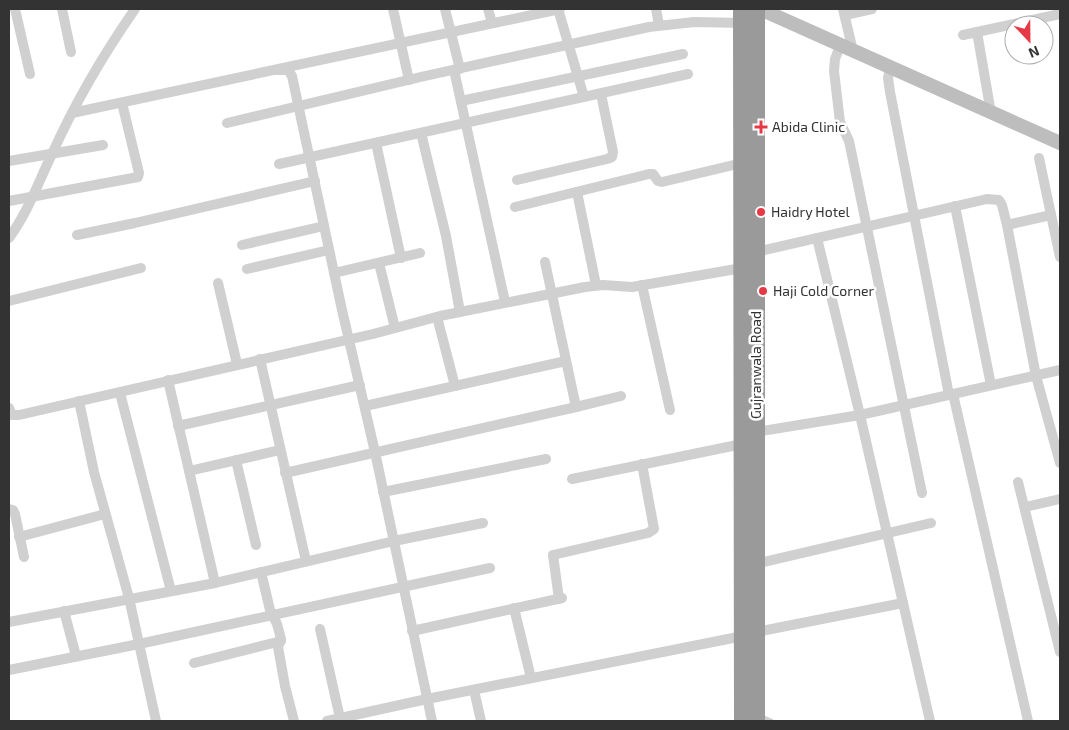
<svg xmlns="http://www.w3.org/2000/svg" width="1069" height="730" viewBox="0 0 1069 730" font-family="'Exo 2',sans-serif">
  <style>
    .lines { fill: none; stroke-linecap: round; stroke-linejoin: round }
    .lane { stroke: #d0d0d0; stroke-width: 5 }
    .street { stroke: #d0d0d0; stroke-width: 10 }
    .secondary { stroke: #bdbdbd; stroke-width: 14 }
    .highway { stroke: #9a9a9a; stroke-width: 18 }
    .poi-dot { fill: #e63946; stroke: #fff; stroke-width: 2 }
    .labels { text-anchor: middle; stroke-width: 5; stroke-linejoin: round; paint-order: stroke }
    .poi-label { font-size: 14px; fill: #333; stroke: #fff; text-anchor: start }
    .street-label { font-size: 14px; fill: #333; stroke: #fff }
  </style>
  <rect width="100%" height="100%" fill="#fff"/>
  <g class="lines">
    <polyline class="lane" points="759,716 771,721"/>
    <g class="street">
      <polyline points="15,9 30,74"/>
      <polyline points="62,9 71,52"/>
      <polyline points="393,9 409,80"/>
      <polyline points="445,9 460,69"/>
      <polyline points="488,9 492,23"/>
      <polyline points="558,9 584,97"/>
      <polyline points="656,9 659,25"/>
      <polyline points="843,9 853,51"/>
      <polyline points="845,15 872,9"/>
      <polyline points="977,32 991,113"/>
      <polyline points="963,35 1060,14"/>
      <polyline points="840,46 835,59 834,71 840,122 849,141 922,493"/>
      <polyline points="890,68 888,78 890,92 949,395"/>
      <polyline points="276,70 288,70 292,76 342,310 375,452 432,721"/>
      <polyline points="454,70 505,302"/>
      <polyline points="461,101 683,54"/>
      <polyline points="72,113 560,9"/>
      <polyline points="227,123 425,76 649,27 694,22 742,23"/>
      <polyline points="421,133 446,236 460,312"/>
      <polyline points="376,143 401,258"/>
      <polyline points="1039,158 1060,257"/>
      <polyline points="9,161 103,145"/>
      <polyline points="279,164 688,74"/>
      <polyline points="517,180 607,159 612,157 613,152 601,94"/>
      <polyline points="577,192 596,285"/>
      <polyline points="9,201 138,177 139,173 122,103"/>
      <polyline points="955,206 991,385"/>
      <polyline points="515,207 649,174 653,174 658,181 662,182 742,163"/>
      <polyline points="1007,225 1051,215"/>
      <polyline points="77,235 135,223 315,181"/>
      <path d="M 9,238 C 28,212 38,183 52,154 C 75,103 103,55 135,9"/>
      <polyline points="817,238 860,415 930,721"/>
      <polyline points="242,245 324,226"/>
      <polyline points="756,252 987,199 999,200 1002,205 1007,225 1036,376 1060,463"/>
      <polyline points="545,262 576,407"/>
      <polyline points="379,263 395,328"/>
      <polyline points="247,269 329,250"/>
      <polyline points="334,273 420,253"/>
      <polyline points="218,283 237,364"/>
      <polyline points="642,285 670,410"/>
      <polyline points="9,301 141,268"/>
      <polyline points="437,317 455,386"/>
      <polyline points="260,359 306,561"/>
      <polyline points="168,380 215,583"/>
      <polyline points="120,393 171,591"/>
      <polyline points="953,394 1028,721"/>
      <polyline points="79,401 94,472 129,598 156,721"/>
      <polyline points="365,406 566,361"/>
      <polyline points="9,408 12,415 19,415 373,334 440,316 585,287 603,285 632,287 742,268"/>
      <polyline points="178,426 360,385"/>
      <polyline points="756,432 860,415 1060,370"/>
      <polyline points="236,460 256,545"/>
      <polyline points="189,471 280,450"/>
      <polyline points="285,473 576,407 621,396"/>
      <polyline points="572,479 742,444"/>
      <polyline points="1018,482 1060,652"/>
      <polyline points="383,492 546,459"/>
      <polyline points="1025,507 1060,499"/>
      <polyline points="9,509 13,510 15,514 24,557"/>
      <polyline points="19,537 105,514"/>
      <polyline points="755,564 931,523"/>
      <polyline points="261,572 270,610 277,624 281,639 278,647 285,686 294,721"/>
      <polyline points="559,599 553,555 648,533 654,529 642,464"/>
      <polyline points="514,608 531,678"/>
      <polyline points="64,611 76,656"/>
      <polyline points="9,622 215,583 394,541 483,523"/>
      <polyline points="320,629 340,718"/>
      <polyline points="412,631 562,598"/>
      <polyline points="756,632 903,603"/>
      <polyline points="194,663 281,641"/>
      <polyline points="9,670 139,644 490,568"/>
      <polyline points="474,690 481,721"/>
      <polyline points="327,721 427,699 743,636"/>
    </g>
    <polyline class="secondary" points="760,9 1060,143"/>
    <g class="highway">
      <polyline points="742,9 743,721"/>
      <polyline points="756,721 756,9"/>
    </g>
  </g>
  <g class="poi-dot">
    <path d="M758.5 119.5h5v5h5v5h-5v5h-5v-5h-5v-5h5z"/>
    <circle cx="761" cy="212" r="5"/>
    <circle cx="763" cy="291" r="5"/>
  </g>
  <g class="labels">
    <g class="poi-label">
      <text x="772" y="132">Abida Clinic</text>
      <text x="771" y="217">Haidry Hotel</text>
      <text x="773" y="296">Haji Cold Corner</text>
    </g>
    <g class="street-label">
      <text transform="translate(756 365) rotate(-90)" y="5">Gujranwala Road</text>
    </g>
  </g>
  <rect width="1069" height="730" fill="none" stroke="#333333" stroke-width="20"/>
  <g transform="translate(1029 40) rotate(158)"><circle r="24" fill="#ffffff" stroke="#adadad"/>
  <path d="M0-4L9 19L0 12L-9 19Z" fill="#e63946"/>
  <text y="-8" font-size="14" font-weight="bold" text-anchor="middle" fill="#333333">N</text>
  </g>
</svg>
